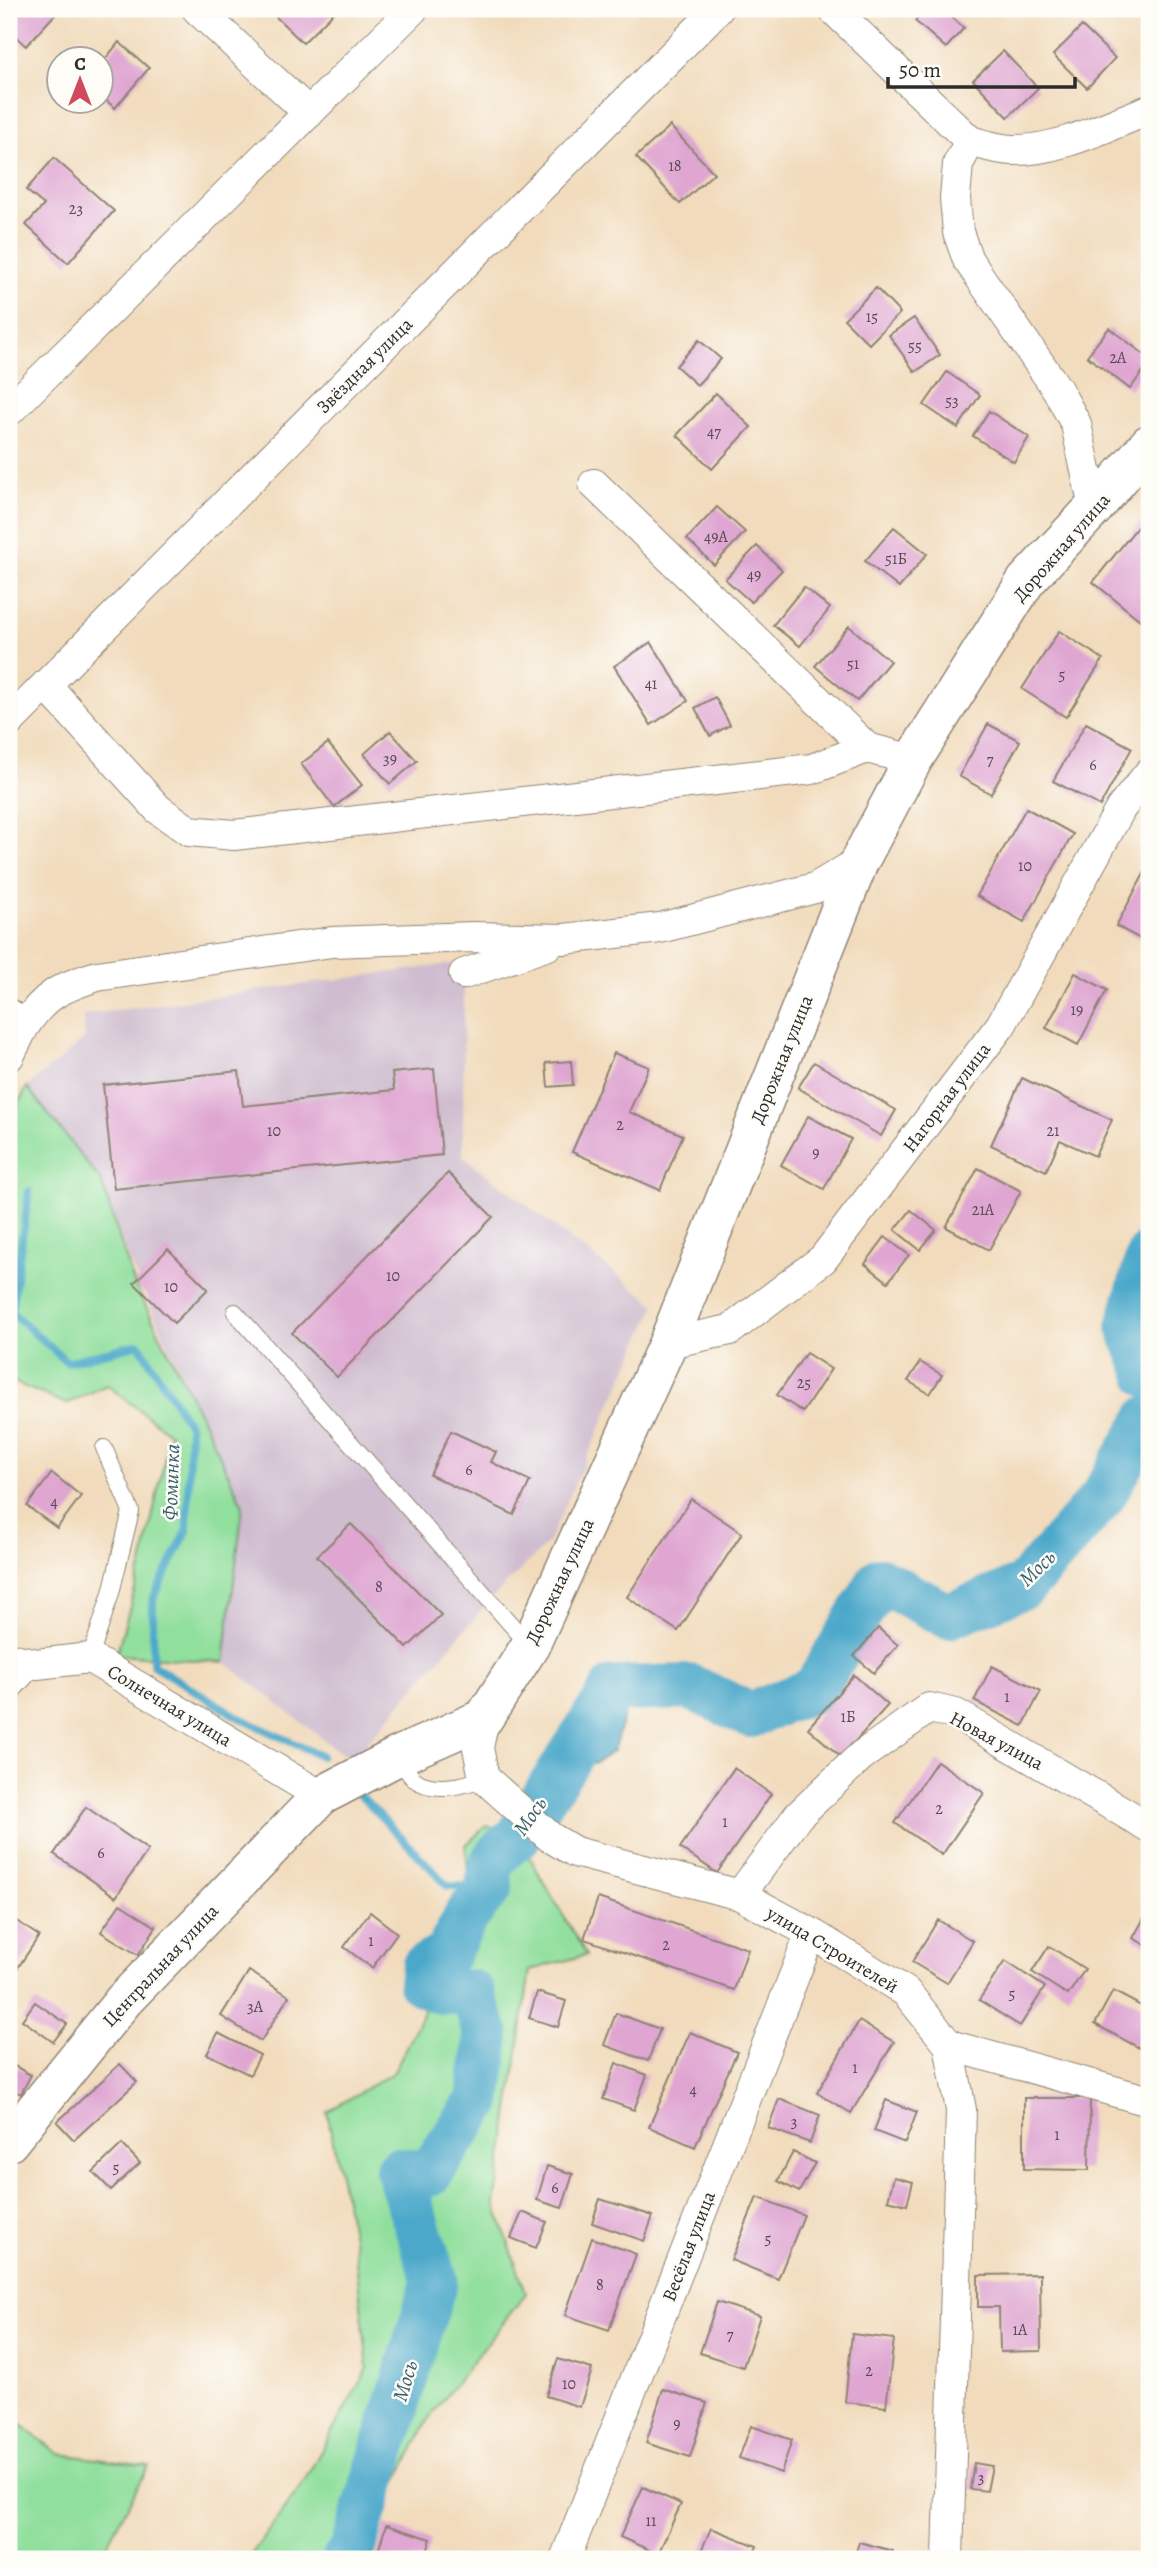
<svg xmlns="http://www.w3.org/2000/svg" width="1158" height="2568" viewBox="0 0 1158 2568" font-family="Alegreya,serif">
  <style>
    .industrial { fill: #cfbdcf }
    .green { fill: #91df9d; stroke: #5e8564; stroke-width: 2 }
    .water { fill: #4ca8ca; stroke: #3c6a7a; stroke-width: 2 }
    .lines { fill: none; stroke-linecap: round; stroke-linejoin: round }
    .stream { stroke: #4ca8ca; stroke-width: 8 }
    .river { stroke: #4ca8ca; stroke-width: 46 }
    .building { fill: #dfa6d2 }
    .lane-casing { stroke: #8e8374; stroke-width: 18 }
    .street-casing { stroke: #8e8374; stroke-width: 32 }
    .secondary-casing { stroke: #8e8374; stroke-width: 41 }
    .lane { stroke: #fff; stroke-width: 16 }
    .street { stroke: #fff; stroke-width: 30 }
    .secondary { stroke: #fff; stroke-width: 38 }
    .labels { text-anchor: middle; stroke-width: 5; stroke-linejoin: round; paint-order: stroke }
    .number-label { font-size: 16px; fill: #584a55 }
    .street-label { font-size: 19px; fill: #2b2b2b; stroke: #fdfcf7 }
    .water-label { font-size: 21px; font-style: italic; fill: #385d6b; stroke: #fdfcf7 }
  </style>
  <rect width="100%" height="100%" fill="#fdfcf7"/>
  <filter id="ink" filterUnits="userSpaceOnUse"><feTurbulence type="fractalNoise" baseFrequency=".0143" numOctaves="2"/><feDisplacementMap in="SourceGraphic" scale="14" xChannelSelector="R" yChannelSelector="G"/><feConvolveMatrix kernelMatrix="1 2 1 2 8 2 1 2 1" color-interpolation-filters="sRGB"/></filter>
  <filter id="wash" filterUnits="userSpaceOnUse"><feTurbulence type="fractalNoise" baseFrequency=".00686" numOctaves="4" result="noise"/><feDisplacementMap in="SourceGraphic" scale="28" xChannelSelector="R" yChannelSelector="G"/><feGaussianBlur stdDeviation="1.57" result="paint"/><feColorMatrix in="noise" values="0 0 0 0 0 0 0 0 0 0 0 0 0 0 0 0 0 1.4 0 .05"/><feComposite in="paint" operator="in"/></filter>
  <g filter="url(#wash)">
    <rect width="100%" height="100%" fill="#f1dbbc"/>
    <polygon class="industrial" points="464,962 463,1156 656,1305 548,1543 490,1600 351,1761 195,1639 243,1506 129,1260 101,1181 27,1087 85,1039 83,1015"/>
    <g class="green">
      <polygon points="27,1087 101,1181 134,1283 202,1418 243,1506 224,1662 116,1655 142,1565 170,1434 107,1385 66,1404 9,1380 9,1122"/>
      <polygon points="486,1826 518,1837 586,1955 530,1970 495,2204 526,2293 431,2415 395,2485 346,2559 248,2559 303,2483 368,2368 354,2242 327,2112 394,2072 470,1916 466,1845"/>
      <polygon points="9,2415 59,2454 149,2466 99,2559 9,2559"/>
    </g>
    <polygon class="water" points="604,1689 608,1700 623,1698 628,1702 613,1751 595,1763 585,1760 586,1751 572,1734 585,1703"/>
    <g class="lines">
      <g class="stream">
        <polyline points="29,1192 11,1312 67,1362 139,1344 190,1427 187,1531 153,1599 153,1665 240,1718 321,1756"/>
        <polyline points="359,1794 448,1886 490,1887"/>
      </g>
      <g class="river">
        <polyline points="1149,1254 1129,1327 1149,1375"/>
        <path d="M 345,2559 L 352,2553 L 435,2280 L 398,2170 L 429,2174 L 479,2101 L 487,2035 L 472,1993 L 441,1991 L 421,1983 L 424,1967 L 446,1955 L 467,1915 L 490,1887 C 484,1864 501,1849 518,1837 L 613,1689 L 690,1687 L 751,1715 L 815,1689 L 880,1580 L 948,1616 L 1024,1586 L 1101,1499 L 1149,1418"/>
      </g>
    </g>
    <g id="blocks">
      <g class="building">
        <polygon points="9,9 60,9 26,46 9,30"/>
        <polygon points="280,9 337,9 303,43 274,15"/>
        <polygon points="926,9 943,9 964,28 946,48 915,21"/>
        <polygon points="1082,26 1115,58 1087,88 1053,55"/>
        <polygon points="119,42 149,68 115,108 102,97 102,63"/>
        <polygon points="1003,51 1038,88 1008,117 973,80"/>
        <polygon points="670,126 714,173 680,204 636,157"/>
        <polygon points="54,158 114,211 68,263 26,225 44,205 26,190"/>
        <polygon points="876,288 900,313 869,344 844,319"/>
        <polygon points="914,318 940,355 915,372 889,335"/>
        <polygon points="1109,328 1149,358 1149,363 1130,389 1087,356"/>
        <polygon points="699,340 721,359 697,385 676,366"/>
        <polygon points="947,372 980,395 958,428 924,405"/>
        <polygon points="716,393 751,427 712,469 677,435"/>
        <polygon points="989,411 1029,437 1014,462 973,436"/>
        <polygon points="717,507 745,532 714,565 687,539"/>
        <polygon points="1146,516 1149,519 1149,619 1145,624 1093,582"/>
        <polygon points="894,527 927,554 899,588 865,561"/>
        <polygon points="757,546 782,570 751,602 725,579"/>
        <polygon points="804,587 830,608 800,646 773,625"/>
        <polygon points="849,626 890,661 857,701 815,666"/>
        <polygon points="1059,631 1103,659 1066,717 1022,689"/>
        <polygon points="651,642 688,701 651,725 614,666"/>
        <polygon points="715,697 730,725 710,736 695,708"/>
        <polygon points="1086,723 1132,748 1100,806 1053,781"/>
        <polygon points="988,724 1020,741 991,794 959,776"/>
        <polygon points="390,731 417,761 390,784 364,754"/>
        <polygon points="328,743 362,785 334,807 301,764"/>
        <polygon points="1026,808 1073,834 1024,922 977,896"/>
        <polygon points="1145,872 1149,875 1148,943 1116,926"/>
        <polygon points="1075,973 1107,990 1078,1045 1046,1028"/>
        <polygon points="614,1053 649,1067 629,1112 683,1135 660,1190 572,1152"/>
        <polygon points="571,1061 573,1085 548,1087 546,1063"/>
        <polygon points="814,1062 896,1110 881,1136 798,1088"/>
        <polygon points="434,1069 442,1155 114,1189 103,1085 239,1071 243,1106 394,1090 392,1073"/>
        <polygon points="1022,1078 1112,1120 1095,1156 1060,1140 1046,1171 991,1145"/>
        <polygon points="808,1116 851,1139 824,1189 781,1165"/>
        <polygon points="978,1168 1021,1191 989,1250 946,1227"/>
        <polygon points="448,1173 493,1217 337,1377 292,1333"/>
        <polygon points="911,1210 936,1230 920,1250 895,1230"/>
        <polygon points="885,1237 909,1255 888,1282 865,1264"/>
        <polygon points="168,1249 208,1289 174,1323 134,1283"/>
        <polygon points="806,1353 831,1369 803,1412 777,1395"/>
        <polygon points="920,1362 942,1375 930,1394 908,1381"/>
        <polygon points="451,1431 496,1452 491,1462 530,1481 514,1515 430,1475"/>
        <polygon points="52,1473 81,1496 57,1528 27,1506"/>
        <polygon points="691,1499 742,1533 678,1631 627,1597"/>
        <polygon points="351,1524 441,1615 407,1648 317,1556"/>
        <polygon points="878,1628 898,1645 874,1673 854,1656"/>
        <polygon points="992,1666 1041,1691 1023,1726 974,1701"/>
        <polygon points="854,1675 888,1705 841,1757 808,1728"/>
        <polygon points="937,1761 984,1793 942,1855 895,1823"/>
        <polygon points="734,1768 771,1794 717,1873 680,1848"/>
        <polygon points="86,1807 148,1850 116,1897 54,1854"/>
        <polygon points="598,1898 748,1949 734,1990 584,1939"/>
        <polygon points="120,1904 156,1927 138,1955 101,1932"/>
        <polygon points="1149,1909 1149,1947 1133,1938"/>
        <polygon points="370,1912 397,1933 372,1968 344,1947"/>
        <polygon points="9,1916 39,1936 9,1981"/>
        <polygon points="938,1920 973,1941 947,1983 912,1962"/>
        <polygon points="1049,1946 1085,1969 1068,1995 1032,1972"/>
        <polygon points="1005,1961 1045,1987 1020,2026 979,2000"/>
        <polygon points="249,1971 289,1996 261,2041 221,2016"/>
        <polygon points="1113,1991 1149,2010 1149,2029 1139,2048 1095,2024"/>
        <polygon points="537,1992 566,2001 558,2027 529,2018"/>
        <polygon points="35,2002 67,2024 53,2042 22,2020"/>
        <polygon points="616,2013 660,2029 648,2061 604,2045"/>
        <polygon points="859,2021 894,2042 851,2113 817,2093"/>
        <polygon points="690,2032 737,2052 695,2147 649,2127"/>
        <polygon points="218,2033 260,2055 250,2075 207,2054"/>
        <polygon points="9,2063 31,2075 21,2094 9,2087"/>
        <polygon points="616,2063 647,2075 634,2110 603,2099"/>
        <polygon points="120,2064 137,2082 74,2140 57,2122"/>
        <polygon points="1024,2098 1090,2098 1089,2170 1024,2169"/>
        <polygon points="779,2099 820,2115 810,2143 768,2128"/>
        <polygon points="886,2100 917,2112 905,2143 874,2131"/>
        <polygon points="122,2144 140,2163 111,2190 93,2172"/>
        <polygon points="793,2152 815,2163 799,2192 778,2181"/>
        <polygon points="547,2166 573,2174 562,2208 537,2200"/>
        <polygon points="894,2177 913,2182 907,2205 888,2200"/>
        <polygon points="757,2197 804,2215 778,2279 731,2260"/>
        <polygon points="600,2199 653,2216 644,2241 592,2223"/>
        <polygon points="522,2212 547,2222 536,2248 511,2238"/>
        <polygon points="592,2238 636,2254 609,2330 565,2315"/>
        <polygon points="1040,2274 1041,2351 1000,2352 999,2307 978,2307 978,2275"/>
        <polygon points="717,2302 760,2316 743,2367 700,2353"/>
        <polygon points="852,2334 894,2339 886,2407 845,2402"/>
        <polygon points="558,2359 592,2369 580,2407 546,2396"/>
        <polygon points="663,2389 707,2403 690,2457 646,2443"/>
        <polygon points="751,2426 792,2440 781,2473 739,2458"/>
        <polygon points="974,2463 992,2466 987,2491 970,2489"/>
        <polygon points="643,2487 681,2504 658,2554 620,2537"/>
        <polygon points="386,2525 431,2539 425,2559 376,2558"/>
        <polygon points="711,2528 757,2546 752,2559 706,2559 699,2556"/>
        <polygon points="859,2542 893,2551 891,2559 854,2559"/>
      </g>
    </g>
  </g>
  <g filter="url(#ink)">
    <use href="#blocks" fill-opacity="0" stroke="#8e8374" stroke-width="2"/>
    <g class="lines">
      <defs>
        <g id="lane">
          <polyline points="235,1312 530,1646"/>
          <polyline points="90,1658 111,1593 131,1511 104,1448"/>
          <polyline points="9,1695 37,1664"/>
          <path d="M 398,1756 C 403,1762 408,1774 414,1779 C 432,1793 464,1786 484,1778"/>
        </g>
        <g id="street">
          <polyline points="197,9 309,113"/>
          <path d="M 833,9 L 970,141 C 984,145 998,150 1013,150 C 1059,151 1106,126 1149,110"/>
          <polyline points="970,141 958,164 955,198 958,232 968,260 1057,389 1076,424 1094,508"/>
          <polyline points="9,411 413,9"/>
          <polyline points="594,484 867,748 913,760"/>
          <polyline points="46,685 158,809 189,831 234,835 812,769 867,748"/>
          <polyline points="9,722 718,9"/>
          <polyline points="464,974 548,945"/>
          <path d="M 23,1028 C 45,994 60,988 97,976 L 332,942 L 474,937 L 564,939 L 660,928 L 815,888 L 859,862"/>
          <polyline points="9,1056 23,1028 9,1014"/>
          <polyline points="668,1343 730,1330 823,1259 1001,1025 1121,808 1149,773"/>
          <polyline points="9,1658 37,1664 90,1658 321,1796"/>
          <polyline points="484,1718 478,1748 484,1778 550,1837 575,1852 740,1895 811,1933 906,1992 949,2045 961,2110 948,2559"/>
          <polyline points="740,1895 798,1816 861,1756 929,1708 956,1714 1149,1827"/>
          <polyline points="949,2045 1149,2101"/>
          <polyline points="565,2559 811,1933"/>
        </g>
        <polyline id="secondary" points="9,2142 124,2000 321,1796 398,1756 484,1718 530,1646 668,1343 859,862 913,760 1026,581 1094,508 1149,444"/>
      </defs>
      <use href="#lane" class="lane-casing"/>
      <use href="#street" class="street-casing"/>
      <use href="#secondary" class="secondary-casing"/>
      <use href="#lane" class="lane"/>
      <use href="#street" class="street"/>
      <use href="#secondary" class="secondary"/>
    </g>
  </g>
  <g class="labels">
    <g class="number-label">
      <text x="675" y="171">18</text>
      <text x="76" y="214">23</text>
      <text x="872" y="322">15</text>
      <text x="915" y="351">55</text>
      <text x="1118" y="363">2А</text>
      <text x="952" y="406">53</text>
      <text x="714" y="437">47</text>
      <text x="716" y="542">49А</text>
      <text x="896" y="564">51Б</text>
      <text x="754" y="580">49</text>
      <text x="853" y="669">51</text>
      <text x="1062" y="680">5</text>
      <text x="651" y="689">41</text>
      <text x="390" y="764">39</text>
      <text x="990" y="765">7</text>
      <text x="1093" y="770">6</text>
      <text x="1025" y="871">10</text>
      <text x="1077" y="1015">19</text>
      <text x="620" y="1130">2</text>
      <text x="274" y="1136">10</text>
      <text x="1053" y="1136">21</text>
      <text x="816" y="1158">9</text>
      <text x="983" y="1215">21А</text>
      <text x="393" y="1281">10</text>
      <text x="171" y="1292">10</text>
      <text x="804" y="1388">25</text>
      <text x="469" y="1475">6</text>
      <text x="54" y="1507">4</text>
      <text x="379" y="1592">8</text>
      <text x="1007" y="1702">1</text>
      <text x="848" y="1722">1Б</text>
      <text x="939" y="1814">2</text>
      <text x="725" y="1827">1</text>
      <text x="101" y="1858">6</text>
      <text x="371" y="1946">1</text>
      <text x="666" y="1950">2</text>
      <text x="1012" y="1999">5</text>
      <text x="255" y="2012">3А</text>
      <text x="855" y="2073">1</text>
      <text x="693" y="2095">4</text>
      <text x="794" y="2127">3</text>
      <text x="1057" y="2140">1</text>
      <text x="116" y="2173">5</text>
      <text x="555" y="2193">6</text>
      <text x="768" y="2244">5</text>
      <text x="600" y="2290">8</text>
      <text x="1020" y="2335">1А</text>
      <text x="730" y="2340">7</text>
      <text x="869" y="2376">2</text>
      <text x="569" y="2389">10</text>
      <text x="677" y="2429">9</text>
      <text x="981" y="2483">3</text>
      <text x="651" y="2526">11</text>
    </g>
    <g class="street-label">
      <text transform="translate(364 365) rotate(-45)" y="7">Звёздная улица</text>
      <text transform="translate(1061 547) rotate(-49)" y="7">Дорожная улица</text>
      <text transform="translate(781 1059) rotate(-68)" y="7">Дорожная улица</text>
      <text transform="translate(946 1097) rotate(-53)" y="7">Нагорная улица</text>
      <text transform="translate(559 1581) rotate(-65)" y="7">Дорожная улица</text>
      <text transform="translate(170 1705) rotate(31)" y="7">Солнечная улица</text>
      <text transform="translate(997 1740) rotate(28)" y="7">Новая улица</text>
      <text transform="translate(833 1949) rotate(31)" y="7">улица Строителей</text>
      <text transform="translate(160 1965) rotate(-47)" y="7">Центральная улица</text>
      <text transform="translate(688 2246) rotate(-69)" y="7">Весёлая улица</text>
    </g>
    <g class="water-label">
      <text transform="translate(171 1482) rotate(-88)" y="7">Фоминка</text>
      <text transform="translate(1037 1568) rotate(-44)" y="7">Мось</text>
      <text transform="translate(530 1816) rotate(-55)" y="7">Мось</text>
      <text transform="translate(405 2381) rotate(-73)" y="7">Мось</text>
    </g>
  </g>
  <rect width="1158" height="2568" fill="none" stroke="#fdfcf7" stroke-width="35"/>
  <g transform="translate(80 80)"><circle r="33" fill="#fdfcf7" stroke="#a9a8a5" stroke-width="2"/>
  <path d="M0-5L12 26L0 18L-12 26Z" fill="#d1495b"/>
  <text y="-10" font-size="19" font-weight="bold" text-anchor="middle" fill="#2b2b2b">С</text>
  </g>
  <path d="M888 77v10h187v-10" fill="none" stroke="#2b2b2b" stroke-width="3.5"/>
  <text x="899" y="77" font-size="21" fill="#2b2b2b" stroke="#fdfcf7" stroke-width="5" paint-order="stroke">50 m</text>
</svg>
